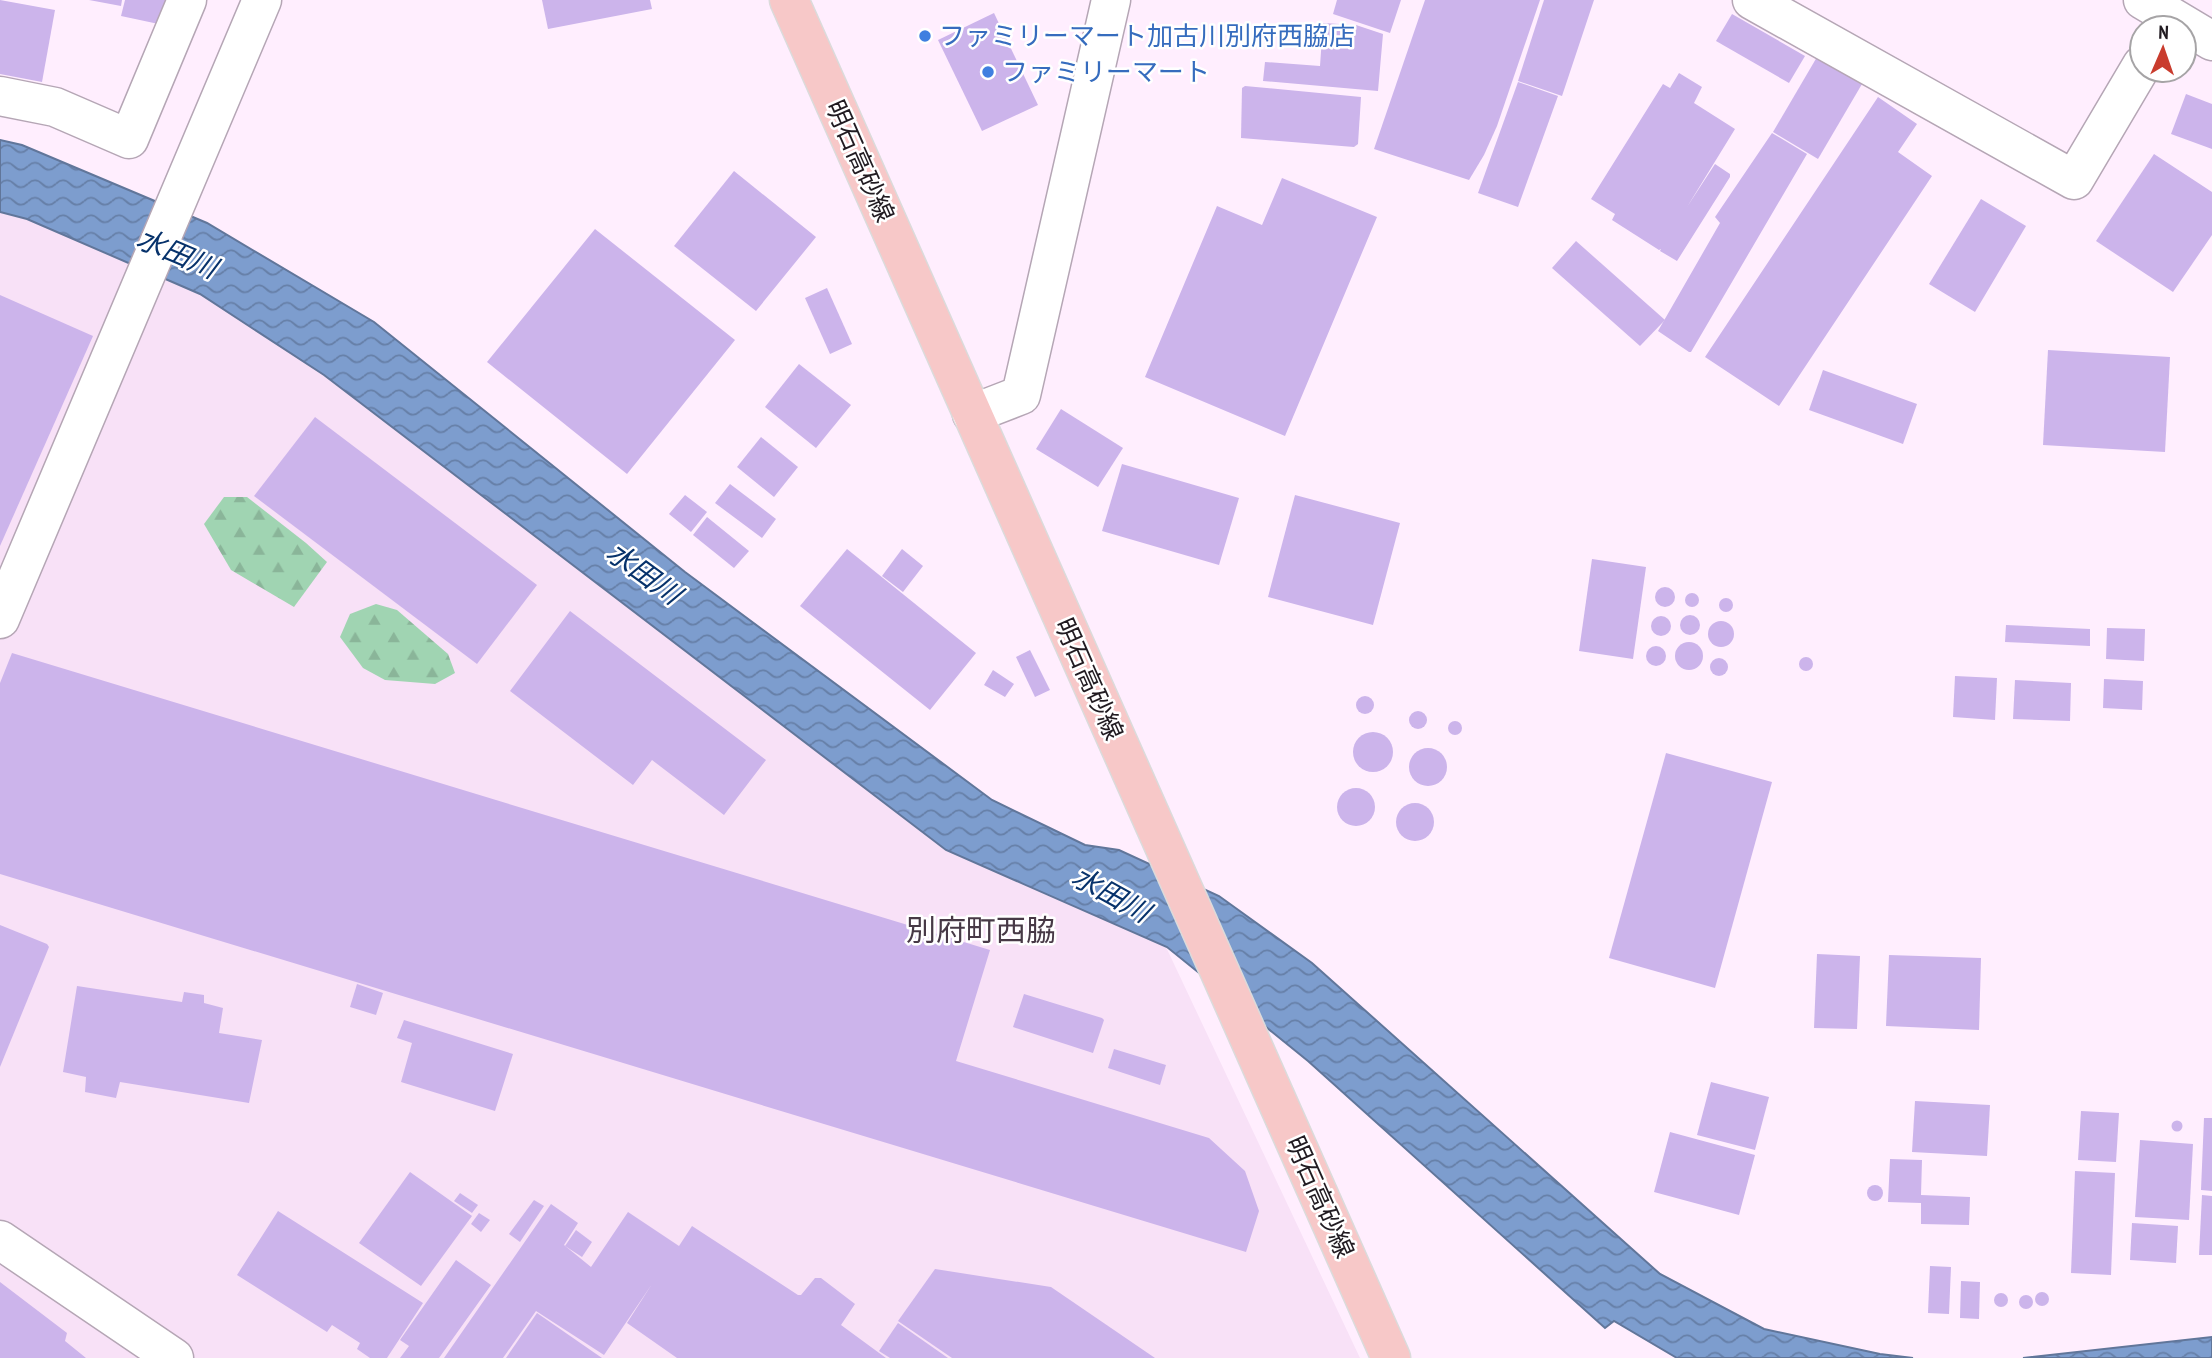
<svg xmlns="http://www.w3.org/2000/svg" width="2212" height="1358" viewBox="0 0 2212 1358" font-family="'PT Sans Narrow','Noto Sans JP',sans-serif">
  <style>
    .built { fill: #f8e1f7 }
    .forest { fill: url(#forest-firs) }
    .water { fill: url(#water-waves); stroke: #61769a; stroke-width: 2 }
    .building { fill: #ccb4eb }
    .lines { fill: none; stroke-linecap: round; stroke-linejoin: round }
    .minor-casing { stroke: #b5a6b5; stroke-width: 41 }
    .major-casing { stroke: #dbdbdb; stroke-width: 41 }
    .minor { stroke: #fff; stroke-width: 38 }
    .major { stroke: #f7c8c8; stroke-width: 38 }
    .shop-dot { fill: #3f7fe0; stroke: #fff; stroke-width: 2.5 }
    .labels { text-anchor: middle; stroke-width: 5; stroke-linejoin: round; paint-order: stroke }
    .shop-label { font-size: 26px; fill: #366cbe; stroke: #fff; text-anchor: start }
    .street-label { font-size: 26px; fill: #211b21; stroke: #fff }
    .water-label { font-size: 28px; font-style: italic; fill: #07326b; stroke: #fff }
    .quarter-label { font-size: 30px; fill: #473946; stroke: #fff }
  </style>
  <defs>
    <pattern id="forest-firs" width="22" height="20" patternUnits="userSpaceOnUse" patternTransform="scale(1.75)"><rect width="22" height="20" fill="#a0d4b2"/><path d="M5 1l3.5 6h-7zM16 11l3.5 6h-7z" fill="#8ab599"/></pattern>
    <pattern id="water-waves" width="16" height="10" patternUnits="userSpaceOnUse" patternTransform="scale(1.75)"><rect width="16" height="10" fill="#7d9dce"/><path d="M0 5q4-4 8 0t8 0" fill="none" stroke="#667fa7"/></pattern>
  </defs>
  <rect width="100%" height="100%" fill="#ffeefe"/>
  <polygon class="built" points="0,212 27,219 200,294 324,375 946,850 1166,947 1360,1358 0,1358"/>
  <g class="forest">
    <polygon points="224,497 247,497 306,543 327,562 294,607 231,570 204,524"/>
    <polygon points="376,604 397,610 448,654 455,673 435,684 385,680 363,668 340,637 350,614"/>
  </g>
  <g class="water">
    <polygon points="0,140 22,145 207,223 374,322 685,572 992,800 1085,845 1119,850 1219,896 1312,963 1660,1274 1764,1329 1880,1354 1913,1358 1677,1358 1614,1321 1605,1328 1308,1061 1167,947 946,850 324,375 200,294 27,219 0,212"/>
    <polygon points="2212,1337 2212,1358 2023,1358"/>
  </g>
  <g class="building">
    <polygon points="0,0 55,10 42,82 0,74"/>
    <polygon points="89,0 122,0 121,6"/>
    <polygon points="125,0 175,0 168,26 121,16"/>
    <polygon points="542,0 650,0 652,9 548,29"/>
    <polygon points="1337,0 1401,0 1390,33 1333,14"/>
    <polygon points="1425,0 1540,0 1497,126 1484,155 1469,180 1374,149"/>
    <polygon points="1544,0 1594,0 1562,96 1518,81"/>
    <polygon points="994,13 1038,105 982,131 938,40"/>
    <polygon points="1732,14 1805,56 1789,83 1716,41"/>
    <polygon points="1323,23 1356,25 1383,34 1378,91 1263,81 1265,62 1320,66"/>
    <polygon points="1817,57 1862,84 1818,159 1773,132"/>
    <polygon points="1679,73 1702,87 1694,103 1735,129 1687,207 1715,164 1730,174 1730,177 1677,261 1660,251 1661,249 1659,250 1612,220 1615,214 1591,199 1663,84 1670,88"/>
    <polygon points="1518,82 1558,96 1518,207 1478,193"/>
    <polygon points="1245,86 1361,97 1358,144 1354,147 1241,138 1242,88"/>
    <polygon points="2186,94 2212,104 2212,149 2171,134"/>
    <polygon points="1878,97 1917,124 1898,152 1932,176 1779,406 1705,357"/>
    <polygon points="1772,133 1807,154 1691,352 1689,352 1658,331 1720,223 1715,217"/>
    <polygon points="2154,154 2212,192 2212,235 2173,292 2096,241"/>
    <polygon points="734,171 816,237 756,311 674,246"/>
    <polygon points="1282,178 1377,217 1285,436 1145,377 1217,206 1262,225"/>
    <polygon points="1981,199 2026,226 1975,312 1929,284"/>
    <polygon points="595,229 735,340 627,474 487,362"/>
    <polygon points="1576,241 1665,320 1640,346 1552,268"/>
    <polygon points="827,288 852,344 830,354 805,298"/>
    <polygon points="0,295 93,336 0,546"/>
    <polygon points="2048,350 2170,357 2165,452 2043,445"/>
    <polygon points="799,364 851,405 816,448 765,407"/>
    <polygon points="1823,370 1917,404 1903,444 1809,410"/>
    <polygon points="1061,409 1123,448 1098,487 1036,449"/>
    <polygon points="315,417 537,585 477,664 254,496"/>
    <polygon points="761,437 798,467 774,497 737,467"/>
    <polygon points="1122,464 1239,498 1219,565 1102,531"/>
    <polygon points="730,484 776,519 762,538 715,503"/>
    <polygon points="685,495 707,512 691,532 669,514"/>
    <polygon points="1295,495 1400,523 1373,625 1268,597"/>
    <polygon points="707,517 749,551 734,568 693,535"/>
    <polygon points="847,549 976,653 930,710 800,606"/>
    <polygon points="902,549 923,566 903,592 882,576"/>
    <polygon points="1592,559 1646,567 1633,659 1579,651"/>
    <circle cx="1665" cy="597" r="10"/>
    <circle cx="1692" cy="600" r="7"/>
    <circle cx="1726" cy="605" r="7"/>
    <polygon points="570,611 766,760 724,815 652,760 633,785 510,691"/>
    <circle cx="1690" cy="625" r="10"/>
    <circle cx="1661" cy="626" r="10"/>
    <circle cx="1721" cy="634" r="13"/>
    <polygon points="2006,625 2090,629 2090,646 2005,642"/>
    <polygon points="2107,628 2145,629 2144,661 2106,659"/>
    <circle cx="1689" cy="656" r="14"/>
    <circle cx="1656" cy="656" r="10"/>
    <polygon points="1030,650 1050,690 1035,697 1016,657"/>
    <polygon points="12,653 990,950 956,1061 1209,1138 1245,1171 1259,1211 1246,1252 0,874 0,683"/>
    <circle cx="1806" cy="664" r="7"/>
    <circle cx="1719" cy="667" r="9"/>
    <polygon points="993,670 1014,684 1005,697 984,685"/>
    <polygon points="1955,676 1997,678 1995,720 1953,717"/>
    <polygon points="2104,679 2143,681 2142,710 2103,708"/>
    <polygon points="2015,680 2071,683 2070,721 2013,719"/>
    <circle cx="1365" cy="705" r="9"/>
    <circle cx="1418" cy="720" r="9"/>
    <circle cx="1455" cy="728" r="7"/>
    <circle cx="1373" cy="752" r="20"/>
    <circle cx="1428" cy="767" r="19"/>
    <polygon points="1666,753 1772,782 1715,988 1609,958"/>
    <circle cx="1356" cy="807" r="19"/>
    <circle cx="1415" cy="822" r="19"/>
    <polygon points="0,925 47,944 49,947 0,1067"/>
    <polygon points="1817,954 1860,956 1857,1029 1814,1028"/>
    <polygon points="1889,955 1981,958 1979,1030 1886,1026"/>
    <polygon points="357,984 383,993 376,1015 350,1007"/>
    <polygon points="77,986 182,1002 184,992 204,995 204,1003 223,1008 219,1033 262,1040 249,1103 120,1082 116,1098 85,1092 86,1077 63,1072"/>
    <polygon points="1024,994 1102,1018 1104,1020 1093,1053 1013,1027"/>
    <polygon points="404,1020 513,1054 495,1111 401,1082 412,1043 397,1038"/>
    <polygon points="1114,1049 1166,1065 1160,1085 1108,1068"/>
    <polygon points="1711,1082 1769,1097 1755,1150 1697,1135"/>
    <polygon points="1915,1101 1990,1105 1987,1156 1912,1152"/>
    <polygon points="2081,1111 2119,1113 2116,1162 2078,1160"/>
    <polygon points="2204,1118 2212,1118 2212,1191 2201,1190"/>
    <circle cx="2177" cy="1126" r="5.5"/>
    <polygon points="1670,1132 1755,1155 1739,1215 1654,1192"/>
    <polygon points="2140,1140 2193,1144 2189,1220 2135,1217"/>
    <polygon points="1890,1159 1922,1160 1921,1195 1970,1197 1969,1225 1921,1224 1921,1203 1888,1202"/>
    <polygon points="2075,1171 2115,1173 2111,1275 2071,1273"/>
    <polygon points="410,1172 472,1216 421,1286 359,1243"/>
    <circle cx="1875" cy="1193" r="8"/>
    <polygon points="460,1193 478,1205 472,1213 454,1201"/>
    <polygon points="2202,1195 2212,1196 2212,1255 2199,1255"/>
    <polygon points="534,1200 544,1206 520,1242 509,1234"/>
    <polygon points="551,1204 578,1223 564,1245 591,1267 628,1212 679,1246 692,1226 798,1295 801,1295 815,1278 821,1278 855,1304 841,1325 886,1358 677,1358 627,1323 652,1284 604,1355 536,1311 503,1358 444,1358"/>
    <polygon points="278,1211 423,1303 387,1358 370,1358 357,1349 360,1343 332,1325 327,1332 237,1275"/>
    <polygon points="479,1213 490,1220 481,1232 471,1224"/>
    <polygon points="2132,1223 2178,1226 2176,1263 2130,1260"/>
    <polygon points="576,1230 592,1242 582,1257 565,1246"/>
    <polygon points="456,1260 491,1285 439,1358 400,1358 409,1346 400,1340"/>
    <polygon points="1930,1266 1951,1267 1949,1314 1928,1313"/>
    <polygon points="935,1269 1051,1287 1155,1358 952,1358 898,1321"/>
    <polygon points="1961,1281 1980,1282 1979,1319 1960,1318"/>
    <polygon points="0,1282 67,1333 65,1341 86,1358 0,1358"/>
    <circle cx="2042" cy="1299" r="7"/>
    <circle cx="2001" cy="1300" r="7"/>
    <circle cx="2026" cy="1302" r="7"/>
    <polygon points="537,1313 602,1358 506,1358"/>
    <polygon points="898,1323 948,1358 890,1358 879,1351"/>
  </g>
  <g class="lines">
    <defs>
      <g id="minor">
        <polyline points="1752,0 2074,180 2142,65"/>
        <polyline points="2143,0 2212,41"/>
        <polyline points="0,96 55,107 129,139 187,0"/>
        <polyline points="972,414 1021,395 1111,0"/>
        <polyline points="0,619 262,0"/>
        <polyline points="0,1240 174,1358"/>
      </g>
      <polyline id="major" points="789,0 1391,1358"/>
    </defs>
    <use href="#minor" class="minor-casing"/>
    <use href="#major" class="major-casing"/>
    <use href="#minor" class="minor"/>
    <use href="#major" class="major"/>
  </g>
  <g class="shop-dot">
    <circle cx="925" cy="36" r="7"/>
    <circle cx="988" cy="72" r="7"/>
  </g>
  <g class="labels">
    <g class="shop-label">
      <text x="939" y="45">ファミリーマート加古川別府西脇店</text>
      <text x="1002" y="81">ファミリーマート</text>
    </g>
    <g class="street-label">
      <text transform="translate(860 161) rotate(66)" y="9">明石高砂線</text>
      <text transform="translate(1089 679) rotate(66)" y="9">明石高砂線</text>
      <text transform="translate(1320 1197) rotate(66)" y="9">明石高砂線</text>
    </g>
    <g class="water-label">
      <text transform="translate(177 253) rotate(23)" y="10">水田川</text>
      <text transform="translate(644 573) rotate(36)" y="10">水田川</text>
      <text transform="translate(1111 894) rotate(29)" y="10">水田川</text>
    </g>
    <g class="quarter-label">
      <text x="981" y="941">別府町西脇</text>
    </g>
  </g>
  <g transform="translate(2163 49) rotate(2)"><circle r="33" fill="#ffffff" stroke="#a6a4a6" stroke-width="2"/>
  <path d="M0-5L12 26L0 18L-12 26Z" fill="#c93c2e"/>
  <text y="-10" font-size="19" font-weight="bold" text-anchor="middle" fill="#211b21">N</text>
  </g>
</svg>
